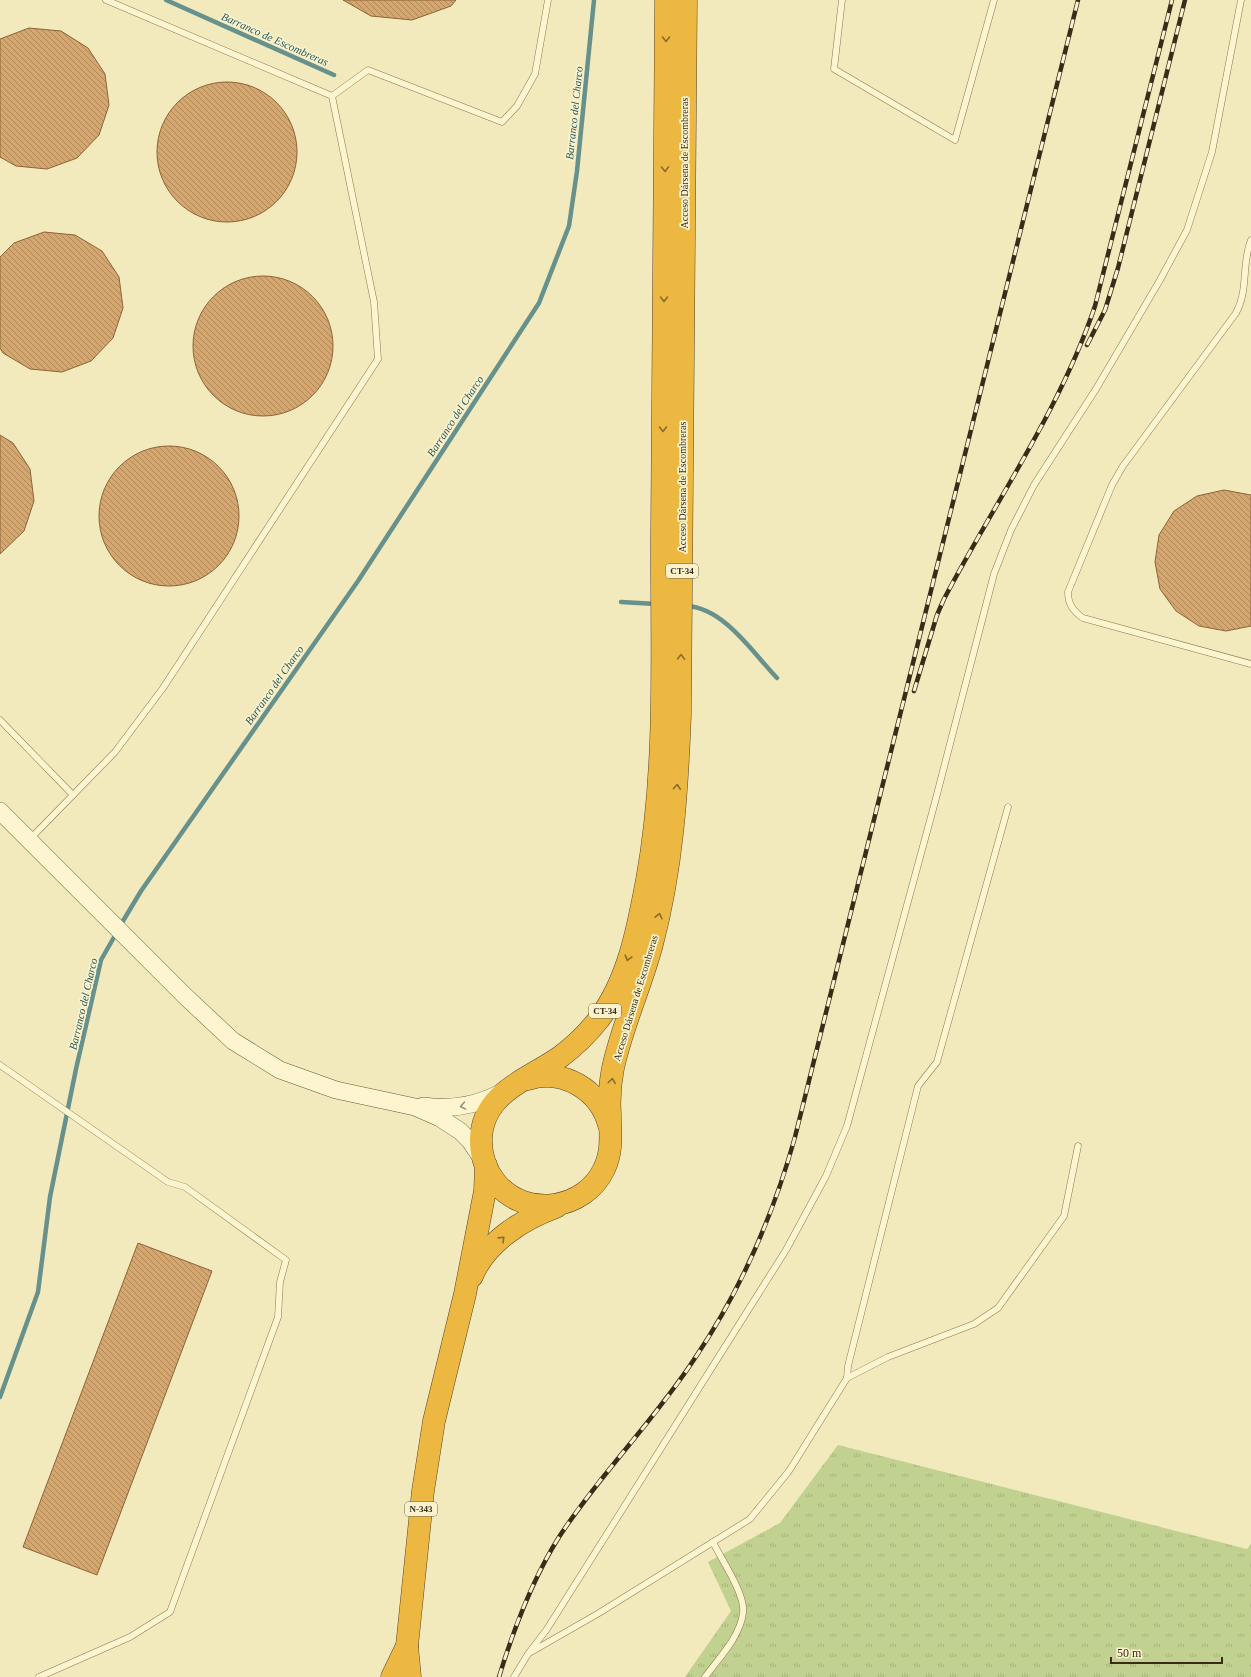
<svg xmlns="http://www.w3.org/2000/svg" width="1251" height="1677" viewBox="0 0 1251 1677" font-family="'Times New Roman',serif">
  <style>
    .park { fill: url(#park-tufts) }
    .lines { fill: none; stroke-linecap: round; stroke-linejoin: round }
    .stream { stroke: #67918c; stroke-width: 4.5 }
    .building { fill: url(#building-back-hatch); stroke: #8e6437 }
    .lane-casing { stroke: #8c7954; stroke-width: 7 }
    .secondary-casing { stroke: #6d5937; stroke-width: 18 }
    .highway-casing { stroke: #594529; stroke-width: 23 }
    .lane { stroke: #fcf5d0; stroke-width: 6 }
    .secondary { stroke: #fcf5d0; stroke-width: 17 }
    .highway { stroke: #ecb842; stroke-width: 22 }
    .rail-casing { stroke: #392d1a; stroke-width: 4.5 }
    .rail { stroke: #f9f2cc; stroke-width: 3; stroke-dasharray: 9; stroke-linecap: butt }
    .oneway { stroke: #8a6c2c }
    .oneway2 { stroke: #9a9175 }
    .labels { text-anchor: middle; stroke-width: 3.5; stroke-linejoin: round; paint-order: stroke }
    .shield { fill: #f9f2cc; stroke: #73684f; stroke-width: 1 }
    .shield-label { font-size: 9px; font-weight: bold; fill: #392d1a }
    .street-label { font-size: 10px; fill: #392d1a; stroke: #f9f2cc }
    .water-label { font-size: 11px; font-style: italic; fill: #28575b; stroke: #f9f2cc }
  </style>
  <defs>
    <pattern id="park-tufts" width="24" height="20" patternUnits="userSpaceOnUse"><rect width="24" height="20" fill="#c1d18f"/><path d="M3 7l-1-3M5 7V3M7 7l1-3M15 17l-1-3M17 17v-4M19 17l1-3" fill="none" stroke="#a7b47b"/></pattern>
    <pattern id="building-back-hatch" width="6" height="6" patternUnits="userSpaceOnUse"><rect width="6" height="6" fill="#d5a66d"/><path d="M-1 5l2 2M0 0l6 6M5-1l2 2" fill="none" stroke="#ae8859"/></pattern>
  </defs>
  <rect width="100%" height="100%" fill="#f2e9bc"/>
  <polygon class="park" points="838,1445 1247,1549 1251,1544 1251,1677 685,1677 731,1611 708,1562 780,1523"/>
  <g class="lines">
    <g class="stream">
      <polyline points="166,0 334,75"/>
      <polyline points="621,602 656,604"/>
      <path d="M 687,606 C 724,608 753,653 777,678"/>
      <polyline points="120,926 141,891 358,581 539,303 569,226 577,171 594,0"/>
      <polyline points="0,1397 38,1292 50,1197 76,1069 101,960 117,932"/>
    </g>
  </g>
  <g class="building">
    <polygon points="343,0 456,0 451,6 412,20 371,16"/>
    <polygon points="29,28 61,31 88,48 105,74 109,105 99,135 77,158 47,169 16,166 0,157 0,39"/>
    <circle cx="227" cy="152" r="70"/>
    <polygon points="44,232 75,235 102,251 119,277 123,308 113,338 91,361 62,372 30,369 3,353 0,348 0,257 14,243"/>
    <circle cx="263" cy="346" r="70"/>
    <polygon points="0,435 13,443 30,469 34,501 24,531 0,554"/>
    <circle cx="169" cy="516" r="70"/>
    <polygon points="1224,490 1251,495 1251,626 1226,631 1199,626 1176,611 1160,589 1155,562 1159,535 1174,511 1197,496"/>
    <polygon points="138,1243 212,1271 97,1575 23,1547"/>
  </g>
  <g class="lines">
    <defs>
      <g id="lane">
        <polyline points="842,0 834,69 955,140 994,0"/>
        <polyline points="332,96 368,70 502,122 517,106 535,74 548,0"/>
        <path d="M 1251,240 C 1241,265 1249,289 1236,313 L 1123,466 L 1112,485 L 1068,592 C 1068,604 1073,611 1083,618 L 1251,664"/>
        <polyline points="0,720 73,795 30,839"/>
        <polyline points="73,795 115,752 163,688 378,359 374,302 332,96 106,0"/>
        <polyline points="0,1065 168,1182 185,1187 286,1260 280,1282 278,1317 170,1612 130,1637 39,1677"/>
        <polyline points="847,1378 888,1357 974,1324 998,1308 1064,1216 1078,1146"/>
        <polyline points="531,1652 599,1613 750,1519 789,1471 847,1378 848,1366 918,1086 937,1062 1008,807"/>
        <polyline points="514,1677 528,1654 547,1629 786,1250 826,1176 847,1126 935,802 994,574 1011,530 1034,485 1096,389 1160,280 1187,230 1212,152 1241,0"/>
        <path d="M 705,1677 C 719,1658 740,1637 743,1613 C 746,1595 721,1559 713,1542"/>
      </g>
      <g id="secondary">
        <polyline points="0,811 186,997 233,1041 280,1070 336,1090 415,1107 440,1118 460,1131 470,1141 483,1160"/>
        <path d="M 423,1106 C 451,1110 479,1105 504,1091"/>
      </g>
      <g id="highway">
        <path d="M 666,0 C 665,176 663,352 662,528 C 661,645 668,764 647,880 C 638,927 629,979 599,1019 C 588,1033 575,1046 560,1057 C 527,1080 482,1093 481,1140 C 481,1155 486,1171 496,1183 C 526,1219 585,1210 604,1169 C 613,1151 610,1133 610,1114 C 609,1099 610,1083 613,1068 C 622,1026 641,986 652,944 C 672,869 677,793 680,715 L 686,0"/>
        <path d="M 528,1079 C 563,1068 600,1090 609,1125"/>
        <path d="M 472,1276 C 486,1242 523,1219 556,1207"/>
        <polyline points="392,1677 407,1646"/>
        <polyline points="410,1677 407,1646 423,1491 434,1421 465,1294 485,1191 486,1165"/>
      </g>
    </defs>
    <use href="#lane" class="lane-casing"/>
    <use href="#secondary" class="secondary-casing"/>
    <use href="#highway" class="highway-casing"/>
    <use href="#lane" class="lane"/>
    <use href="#secondary" class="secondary"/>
    <use href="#highway" class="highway"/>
    <defs>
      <g id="rail">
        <polyline points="1087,345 1105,310 1118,268 1185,0"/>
        <path d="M 914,691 L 937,615 L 944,599 C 995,502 1060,410 1095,306 L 1172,0"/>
        <path d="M 499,1677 C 514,1628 532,1580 559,1537 C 600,1474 654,1421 695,1358 C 741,1290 773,1216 795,1137 L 1078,0"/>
      </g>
    </defs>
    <use href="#rail" class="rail-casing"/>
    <use href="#rail" class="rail"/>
  </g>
  <defs><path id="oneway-chevron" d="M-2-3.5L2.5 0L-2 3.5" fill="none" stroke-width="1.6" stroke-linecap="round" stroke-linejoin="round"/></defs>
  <g class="oneway">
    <use href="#oneway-chevron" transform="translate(666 39) rotate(90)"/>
    <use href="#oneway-chevron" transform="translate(665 169) rotate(90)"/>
    <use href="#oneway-chevron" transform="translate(664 299) rotate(90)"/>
    <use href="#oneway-chevron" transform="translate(663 429) rotate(90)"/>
    <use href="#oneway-chevron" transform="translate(681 657) rotate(-89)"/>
    <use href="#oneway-chevron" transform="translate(677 787) rotate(-86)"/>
    <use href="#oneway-chevron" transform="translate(659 916) rotate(-77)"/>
    <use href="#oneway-chevron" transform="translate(628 958) rotate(105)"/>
    <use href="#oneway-chevron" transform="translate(612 1081) rotate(-83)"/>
    <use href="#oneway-chevron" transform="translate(502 1239) rotate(-44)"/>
  </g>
  <use class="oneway2" href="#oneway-chevron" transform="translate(463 1106) rotate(170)"/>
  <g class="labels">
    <g class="shield">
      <rect x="666" y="564" width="32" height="14" rx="3"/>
      <rect x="589" y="1004" width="32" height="14" rx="3"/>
      <rect x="405" y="1502" width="32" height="14" rx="3"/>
    </g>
    <g class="shield-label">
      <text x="682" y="574">CT-34</text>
      <text x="605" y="1014">CT-34</text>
      <text x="421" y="1512">N-343</text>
    </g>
    <g class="street-label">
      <text transform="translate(684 163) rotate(-90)" y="4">Acceso Dársena de Escombreras</text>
      <text transform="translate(682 487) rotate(-90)" y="4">Acceso Dársena de Escombreras</text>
      <text transform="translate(635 998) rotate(-73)" y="4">Acceso Dársena de Escombreras</text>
    </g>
    <g class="water-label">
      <text transform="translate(275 39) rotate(24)" y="4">Barranco de Escombreras</text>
      <text transform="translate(574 113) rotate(-84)" y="4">Barranco del Charco</text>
      <text transform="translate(455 416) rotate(-57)" y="4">Barranco del Charco</text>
      <text transform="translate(274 685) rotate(-55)" y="4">Barranco del Charco</text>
      <text transform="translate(83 1004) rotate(-77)" y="4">Barranco del Charco</text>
    </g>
  </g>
  <path d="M1111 1657v6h111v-6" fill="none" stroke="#392d1a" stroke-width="2"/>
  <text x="1117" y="1657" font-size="12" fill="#392d1a" stroke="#f9f2cc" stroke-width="3" paint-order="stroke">50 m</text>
</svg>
